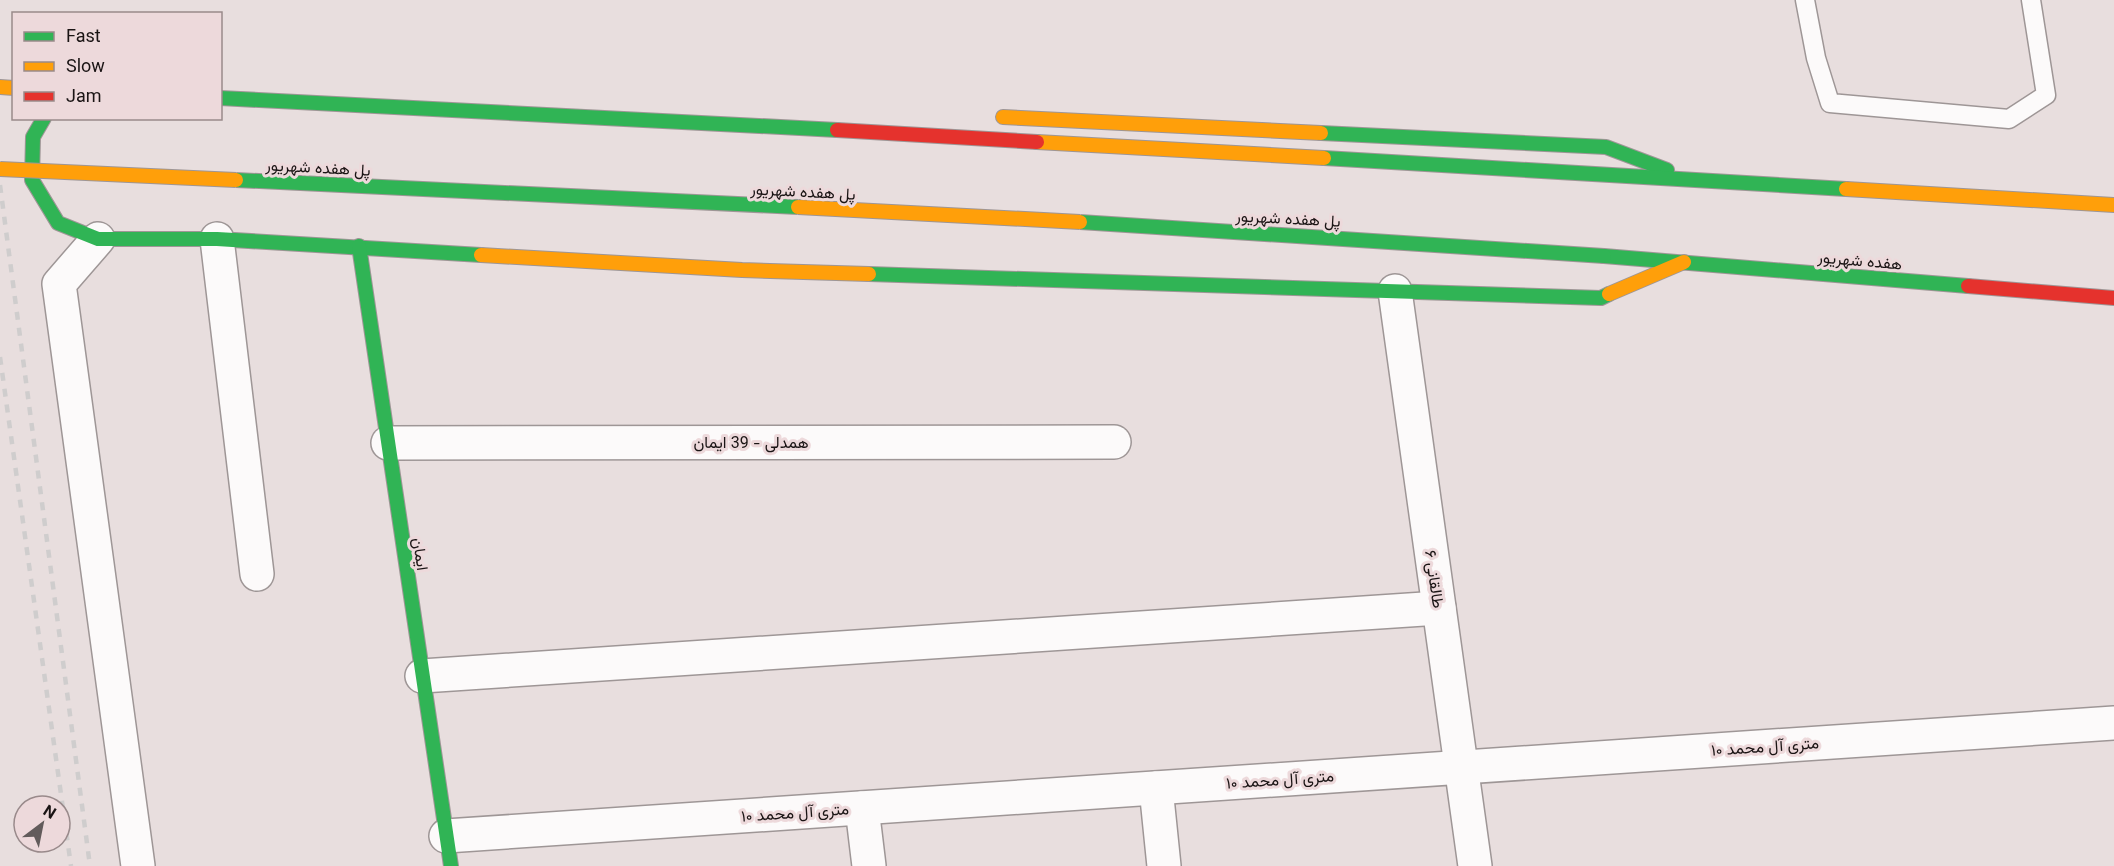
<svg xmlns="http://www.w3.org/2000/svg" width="2114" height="866" viewBox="0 0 2114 866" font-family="Georgia,Vazirmatn,serif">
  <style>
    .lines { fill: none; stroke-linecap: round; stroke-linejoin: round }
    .lane-casing { stroke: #9e9696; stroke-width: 21 }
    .street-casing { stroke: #9e9696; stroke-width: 36 }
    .fast-casing { stroke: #9e9696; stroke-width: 16 }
    .slow-casing { stroke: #9e9696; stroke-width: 16 }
    .jam-casing { stroke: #9e9696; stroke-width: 16 }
    .lane { stroke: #fcfafa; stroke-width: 18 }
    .street { stroke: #fcfafa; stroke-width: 33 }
    .fast { stroke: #30b455; stroke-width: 14 }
    .slow { stroke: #ff9f0a; stroke-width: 14 }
    .jam { stroke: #e5322d; stroke-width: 14 }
    .rail { stroke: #cfcdcd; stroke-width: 4.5; stroke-dasharray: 8 8; stroke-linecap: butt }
    .fast-bridge-casing { stroke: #9e9696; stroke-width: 16; stroke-linecap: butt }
    .slow-bridge-casing { stroke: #9e9696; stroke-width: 16; stroke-linecap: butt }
    .fast-bridge { stroke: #30b455; stroke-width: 14 }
    .slow-bridge { stroke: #ff9f0a; stroke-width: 14 }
    .labels { text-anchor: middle; stroke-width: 6; stroke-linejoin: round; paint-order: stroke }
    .street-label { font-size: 16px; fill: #1a1414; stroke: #edd9db }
  </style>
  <rect width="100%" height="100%" fill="#e8dede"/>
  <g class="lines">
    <defs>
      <polyline id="lane" points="1805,0 1816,58 1830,103 2009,119 2046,95 2031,0"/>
      <g id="street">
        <polyline points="98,239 59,284 138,866"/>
        <polyline points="217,239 257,574"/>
        <polyline points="1395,291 1475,866"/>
        <polyline points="388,443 1114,442"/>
        <polyline points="422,676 1439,608"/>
        <polyline points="1156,788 1164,866"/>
        <polyline points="862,808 869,866"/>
        <polyline points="446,836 2114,723"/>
      </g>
      <g id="fast">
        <polyline points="220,98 837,130"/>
        <polyline points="44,118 33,137 32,180 58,223 98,239 217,239 481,255"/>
        <polyline points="1321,133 1606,147 1667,170"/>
        <polyline points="1324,158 1846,189"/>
        <polyline points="359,246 451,866"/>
        <polyline points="1604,256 1968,286"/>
        <polyline points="869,274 1601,298 1609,294"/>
      </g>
      <g id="slow">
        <polyline points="0,87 14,88"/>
        <polyline points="1003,117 1321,133"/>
        <polyline points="1037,142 1324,158"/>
        <polyline points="1846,189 2114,205"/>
        <polyline points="481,255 742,270 869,274"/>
        <polyline points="1609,294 1684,262"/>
      </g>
      <g id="jam">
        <polyline points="837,130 1037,142"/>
        <polyline points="1968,286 2114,298"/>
      </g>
    </defs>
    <use href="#lane" class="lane-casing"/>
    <use href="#street" class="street-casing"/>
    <use href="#fast" class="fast-casing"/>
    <use href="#slow" class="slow-casing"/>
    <use href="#jam" class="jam-casing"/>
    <use href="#lane" class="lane"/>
    <use href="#street" class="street"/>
    <use href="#fast" class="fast"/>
    <use href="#slow" class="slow"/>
    <use href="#jam" class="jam"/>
    <g class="rail">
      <polyline points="0,185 90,866"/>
      <polyline points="0,357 71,866"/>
    </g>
    <defs>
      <g id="fast-bridge">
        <polyline points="236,180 798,207"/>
        <polyline points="1080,222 1604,256"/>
      </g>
      <g id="slow-bridge">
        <polyline points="0,169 236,180"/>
        <polyline points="798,207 1080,222"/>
      </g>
    </defs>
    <use href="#fast-bridge" class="fast-bridge-casing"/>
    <use href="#slow-bridge" class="slow-bridge-casing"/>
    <use href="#fast-bridge" class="fast-bridge"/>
    <use href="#slow-bridge" class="slow-bridge"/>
  </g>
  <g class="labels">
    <g class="street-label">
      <text transform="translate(318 167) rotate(3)" y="6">پل هفده شهریور</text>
      <text transform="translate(803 191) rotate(3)" y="6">پل هفده شهریور</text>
      <text transform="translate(1288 218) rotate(3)" y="6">پل هفده شهریور</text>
      <text transform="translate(1860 260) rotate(5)" y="6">هفده شهریور</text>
      <text x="751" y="448">همدلی - 39 ایمان</text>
      <text transform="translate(421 554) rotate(82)" y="6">ایمان</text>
      <text transform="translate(1435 579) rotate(82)" y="6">طالقانی ۶</text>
      <text transform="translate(1765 746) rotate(-4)" y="6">۱۰ متری آل محمد</text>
      <text transform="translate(1280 779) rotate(-4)" y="6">۱۰ متری آل محمد</text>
      <text transform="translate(795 812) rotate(-4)" y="6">۱۰ متری آل محمد</text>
    </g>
  </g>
  <rect x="12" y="12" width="210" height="108" fill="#edd9db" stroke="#998a8b" stroke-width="1.5"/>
  <rect x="24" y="32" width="30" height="9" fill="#30b455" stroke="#998a8b" stroke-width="1.5"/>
  <text x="66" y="42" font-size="18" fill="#1a1414">Fast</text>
  <rect x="24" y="62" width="30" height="9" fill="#ff9f0a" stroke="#998a8b" stroke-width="1.5"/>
  <text x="66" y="72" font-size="18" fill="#1a1414">Slow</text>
  <rect x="24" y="92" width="30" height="9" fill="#e5322d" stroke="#998a8b" stroke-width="1.5"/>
  <text x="66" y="102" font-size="18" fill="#1a1414">Jam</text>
  <g transform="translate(42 824) rotate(32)"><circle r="28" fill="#edd9db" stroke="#998a8b" stroke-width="1.5"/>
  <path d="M0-4.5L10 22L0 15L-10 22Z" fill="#625b5b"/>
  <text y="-9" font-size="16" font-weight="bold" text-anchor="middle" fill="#1a1414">N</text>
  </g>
</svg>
